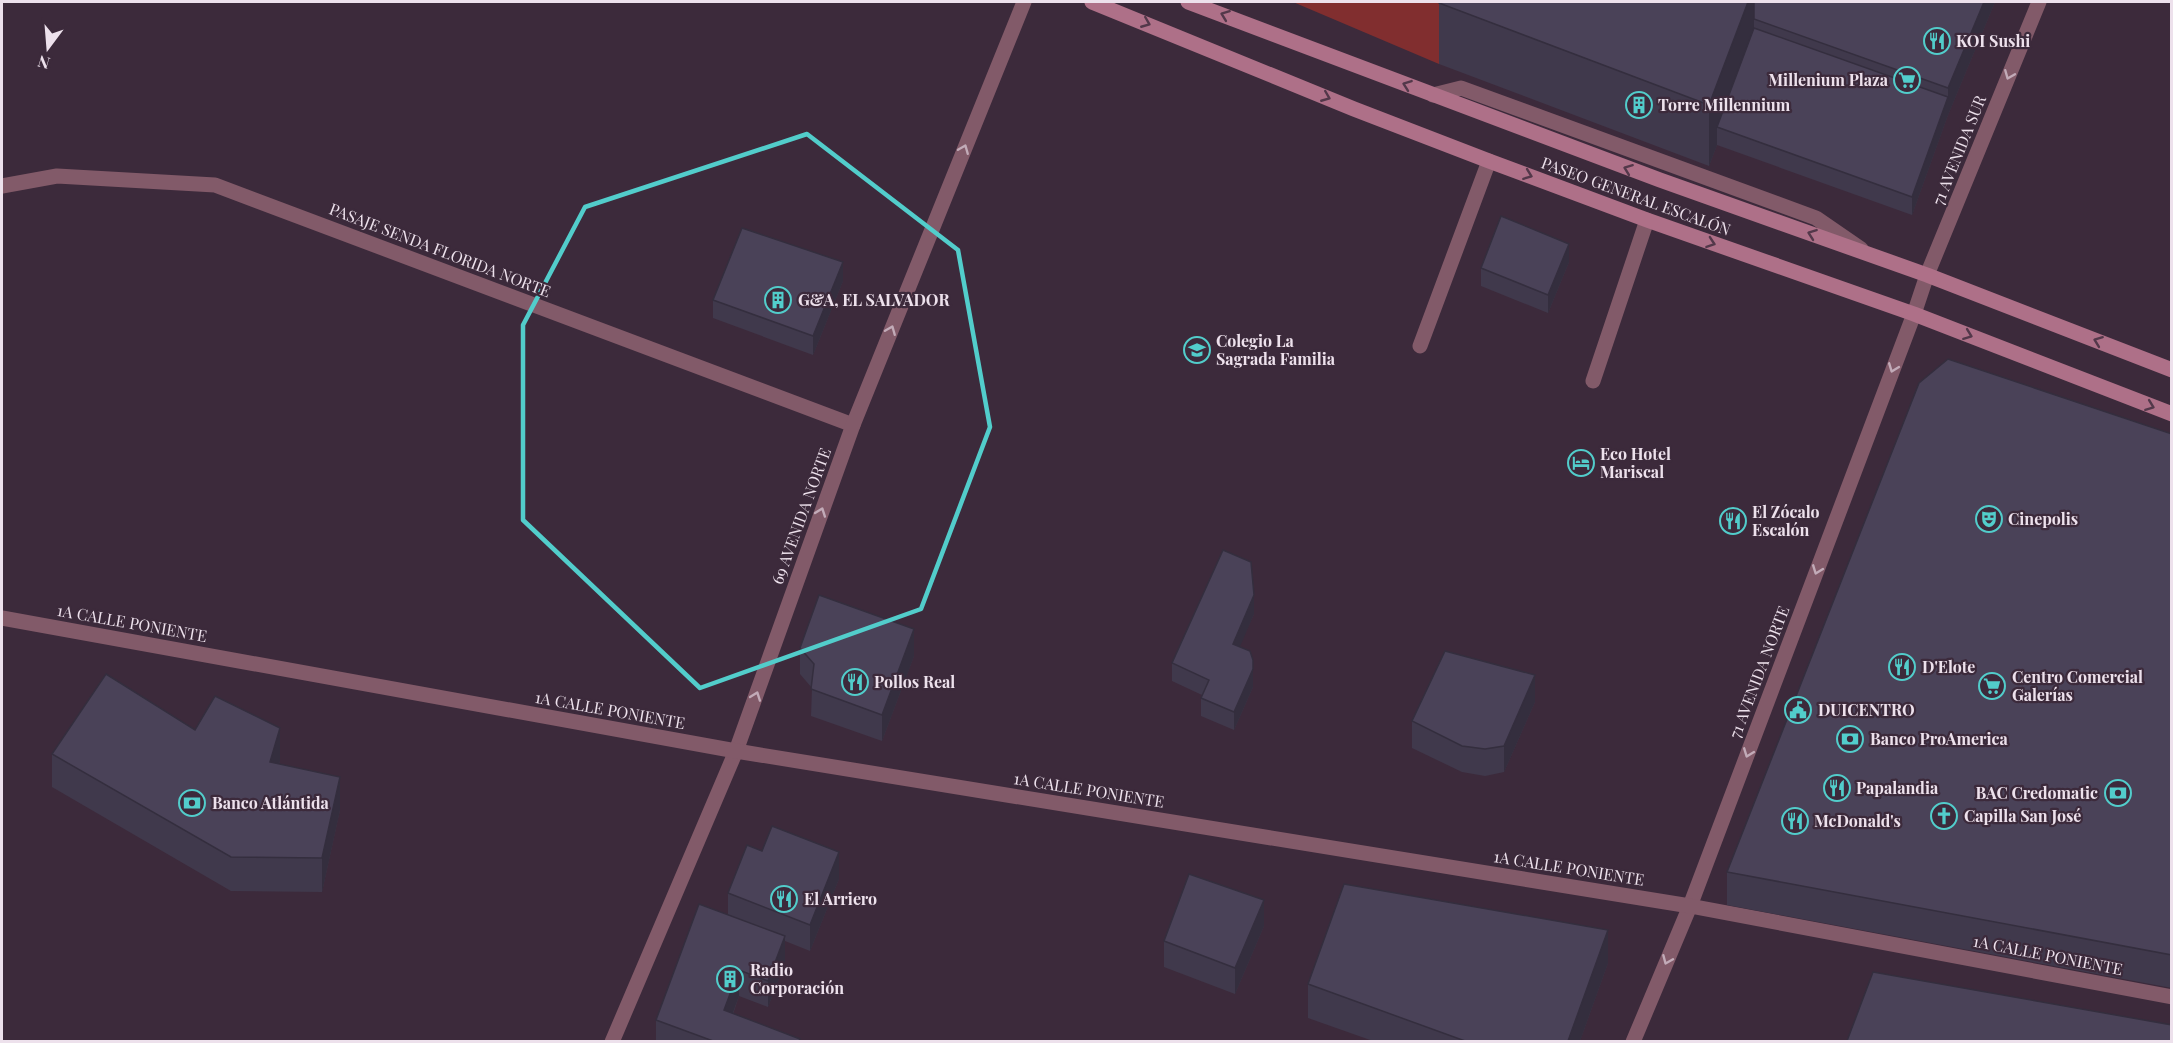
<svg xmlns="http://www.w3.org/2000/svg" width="2173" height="1043" viewBox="0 0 2173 1043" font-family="'Playfair Display',serif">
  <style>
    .green { fill: #812e2f }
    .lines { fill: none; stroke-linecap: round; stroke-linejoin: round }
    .service { stroke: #825a69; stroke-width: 15 }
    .minor { stroke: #825a69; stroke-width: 15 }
    .tertiary { stroke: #825a69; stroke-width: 15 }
    .secondary { stroke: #ae7088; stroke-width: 15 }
    .wall { fill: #40394c }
    .shaded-wall { fill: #342e3e }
    .building { fill: #4a4258; stroke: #342e3e; stroke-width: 1.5 }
    .oneway { stroke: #53384a }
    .oneway2 { stroke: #c2abb8 }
    .marked { fill: none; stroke: #52cdcb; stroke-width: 4.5; stroke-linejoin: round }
    .labels { text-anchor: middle; stroke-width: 4.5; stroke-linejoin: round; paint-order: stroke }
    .poi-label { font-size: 16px; font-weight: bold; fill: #ede1ec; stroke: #3c2a3b; text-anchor: start }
    .street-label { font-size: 16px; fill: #ede1ec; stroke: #3c2a3b }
  </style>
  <rect width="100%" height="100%" fill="#3c2a3b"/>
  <polygon class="green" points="1293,2 1462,2 1439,64"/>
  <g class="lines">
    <g class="service">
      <polyline points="1433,95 1461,88 1816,218 1861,249"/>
      <polyline points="1420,346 1489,161"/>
      <polyline points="1593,381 1647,220"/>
    </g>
    <g class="minor">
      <polyline points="2,186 57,176 215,185 853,425"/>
      <polyline points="612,1042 736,751 853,425 1024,2"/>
      <polyline points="1633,1042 1690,906 1914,314 1927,275 2039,2"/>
    </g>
    <polyline class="tertiary" points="2,618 736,751 1690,906 2172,997"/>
    <g class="secondary">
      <polyline points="1092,2 1354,109 1489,161 1647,220 1914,314 2172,414"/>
      <polyline points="1188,2 1660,180 1927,275 2172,370"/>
    </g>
  </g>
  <g class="wall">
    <polygon points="1439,2 1995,2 1948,115 1912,215 1717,145 1709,166 1439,64"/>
    <polygon points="1569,262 1548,313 1481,286 1481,268"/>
    <polygon points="843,281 813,355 713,318 713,300"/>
    <polygon points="2172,434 2172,988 1727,905 1727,872"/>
    <polygon points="1254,614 1239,647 1253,687 1234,730 1201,716 1201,698 1202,695 1172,681 1172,663"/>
    <polygon points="800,648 914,656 882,741 811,716 812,688 800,674"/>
    <polygon points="1535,702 1504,772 1485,776 1462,772 1412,748 1412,721"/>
    <polygon points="195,730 280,761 279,764 340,810 322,892 231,891 52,787 52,754"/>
    <polygon points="762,851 839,879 810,951 785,941 785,963 768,1007 739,996 733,1014 800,1041 656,1041 656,1020 728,915 728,893"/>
    <polygon points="1264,926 1235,994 1164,967 1164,941"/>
    <polygon points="1608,963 1580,1041 1373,1041 1308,1018 1308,984"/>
  </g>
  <g class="shaded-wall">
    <polygon points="1748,2 1754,2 1754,46 1717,127 1717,145 1709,166 1709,105"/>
    <polygon points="1984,2 1995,2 1948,115 1912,215 1912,197 1948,97 1948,88"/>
    <polygon points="1569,244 1569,262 1548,313 1548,295"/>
    <polygon points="843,262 843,281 813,355 813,336"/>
    <polygon points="1254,595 1254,614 1233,663 1233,644"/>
    <polygon points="914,629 914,656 882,741 882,715"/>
    <polygon points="1253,669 1253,687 1234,730 1234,712"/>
    <polygon points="1535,675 1535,702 1504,772 1504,746"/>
    <polygon points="280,728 280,761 270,795 270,762"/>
    <polygon points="340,777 340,810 322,892 322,858"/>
    <polygon points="839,852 839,879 810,951 810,925"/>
    <polygon points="1264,900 1264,926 1235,994 1235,968"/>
    <polygon points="1608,930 1608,963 1580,1041 1568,1041"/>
    <polygon points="785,936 785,963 768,1007 768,981"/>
    <polygon points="739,970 739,996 724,1037 724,1010"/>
  </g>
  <g class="building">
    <polygon points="1439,2 1748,2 1709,105 1439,3"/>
    <polygon points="1754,2 1984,2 1948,88 1754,19"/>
    <polygon points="1754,28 1948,97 1912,197 1717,127"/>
    <polygon points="1501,216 1569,244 1548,295 1481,268"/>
    <polygon points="742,228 843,262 813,336 713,300"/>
    <polygon points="1948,359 2172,434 2172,955 1727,872 1919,383"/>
    <polygon points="1223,550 1251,562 1254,595 1233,644 1250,651 1253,660 1253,669 1234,712 1201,698 1209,680 1172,663"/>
    <polygon points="819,595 914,629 882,715 811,689 814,664 800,648"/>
    <polygon points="1445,651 1535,675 1504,746 1485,749 1462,746 1412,721"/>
    <polygon points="106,674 195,730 215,696 280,728 270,762 340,777 322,858 231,857 52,754"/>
    <polygon points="772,826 839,852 810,925 728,893 747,845 762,851"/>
    <polygon points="1189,874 1264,900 1235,968 1164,941"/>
    <polygon points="1344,884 1608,930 1568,1041 1465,1041 1308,984"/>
    <polygon points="699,904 785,936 768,981 739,970 724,1010 800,1039 799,1041 713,1041 656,1020"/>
    <polygon points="1873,972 2172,1025 2172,1041 1847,1041"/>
  </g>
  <defs><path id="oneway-chevron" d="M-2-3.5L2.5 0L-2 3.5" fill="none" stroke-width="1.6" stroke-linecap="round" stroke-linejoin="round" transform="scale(1.5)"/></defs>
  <g class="oneway">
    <use href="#oneway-chevron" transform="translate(1225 15) rotate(-159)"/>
    <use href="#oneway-chevron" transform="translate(1146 23) rotate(22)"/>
    <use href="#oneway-chevron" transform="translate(1407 85) rotate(-160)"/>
    <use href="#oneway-chevron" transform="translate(1326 97) rotate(22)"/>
    <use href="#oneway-chevron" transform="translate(1628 169) rotate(-159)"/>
    <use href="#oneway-chevron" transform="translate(1528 175) rotate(21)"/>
    <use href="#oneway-chevron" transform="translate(1812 234) rotate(-160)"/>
    <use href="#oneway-chevron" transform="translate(1711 243) rotate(19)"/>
    <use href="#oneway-chevron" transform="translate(1968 335) rotate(21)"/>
    <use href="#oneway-chevron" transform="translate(2098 341) rotate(-159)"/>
    <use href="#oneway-chevron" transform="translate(2150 406) rotate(21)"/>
  </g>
  <g class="oneway2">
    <use href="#oneway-chevron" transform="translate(2009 75) rotate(112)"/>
    <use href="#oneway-chevron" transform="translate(964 149) rotate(-68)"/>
    <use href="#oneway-chevron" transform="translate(891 330) rotate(-68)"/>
    <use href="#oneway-chevron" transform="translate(1893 368) rotate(111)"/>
    <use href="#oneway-chevron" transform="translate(821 512) rotate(-70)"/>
    <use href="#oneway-chevron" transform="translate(1817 570) rotate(111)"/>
    <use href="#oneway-chevron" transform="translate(756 696) rotate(-70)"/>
    <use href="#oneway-chevron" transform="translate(1748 753) rotate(111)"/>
    <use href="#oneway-chevron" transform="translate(1667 960) rotate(113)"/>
  </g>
  <path class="marked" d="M 807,134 L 958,250 L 990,427 L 921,609 L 700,688 L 523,520 L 523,325 L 585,207 Z"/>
  <defs>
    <symbol id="restaurant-ring" viewBox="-11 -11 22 22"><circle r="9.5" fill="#3c2a3b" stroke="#52cdcb" stroke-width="1.5"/><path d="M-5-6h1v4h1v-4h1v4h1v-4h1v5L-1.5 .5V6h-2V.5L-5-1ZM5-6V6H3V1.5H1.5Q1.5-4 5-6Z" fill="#52cdcb"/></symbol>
    <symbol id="supermarket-ring" viewBox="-11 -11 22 22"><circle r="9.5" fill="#3c2a3b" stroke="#52cdcb" stroke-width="1.5"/><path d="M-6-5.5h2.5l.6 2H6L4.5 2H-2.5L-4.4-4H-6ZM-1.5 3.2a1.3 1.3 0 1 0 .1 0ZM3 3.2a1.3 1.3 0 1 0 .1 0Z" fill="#52cdcb"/></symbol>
    <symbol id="building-ring" viewBox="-11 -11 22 22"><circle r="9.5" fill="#3c2a3b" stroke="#52cdcb" stroke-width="1.5"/><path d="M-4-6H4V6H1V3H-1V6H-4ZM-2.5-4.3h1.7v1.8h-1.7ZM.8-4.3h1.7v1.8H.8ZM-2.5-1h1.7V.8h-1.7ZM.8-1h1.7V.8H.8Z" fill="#52cdcb"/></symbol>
    <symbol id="school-ring" viewBox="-11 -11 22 22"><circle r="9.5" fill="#3c2a3b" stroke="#52cdcb" stroke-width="1.5"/><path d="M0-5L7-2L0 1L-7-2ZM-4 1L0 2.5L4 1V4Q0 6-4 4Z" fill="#52cdcb"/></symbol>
    <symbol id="hotel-ring" viewBox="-11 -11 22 22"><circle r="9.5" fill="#3c2a3b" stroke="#52cdcb" stroke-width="1.5"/><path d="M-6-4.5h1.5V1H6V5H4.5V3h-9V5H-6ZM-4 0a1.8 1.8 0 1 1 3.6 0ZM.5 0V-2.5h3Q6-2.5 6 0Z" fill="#52cdcb"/></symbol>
    <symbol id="theatre-ring" viewBox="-11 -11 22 22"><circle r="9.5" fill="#3c2a3b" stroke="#52cdcb" stroke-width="1.5"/><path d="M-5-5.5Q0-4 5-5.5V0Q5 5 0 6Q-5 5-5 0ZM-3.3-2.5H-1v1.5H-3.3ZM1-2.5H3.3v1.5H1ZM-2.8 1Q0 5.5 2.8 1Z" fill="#52cdcb"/></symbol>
    <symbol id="civic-ring" viewBox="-11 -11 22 22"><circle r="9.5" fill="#3c2a3b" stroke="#52cdcb" stroke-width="1.5"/><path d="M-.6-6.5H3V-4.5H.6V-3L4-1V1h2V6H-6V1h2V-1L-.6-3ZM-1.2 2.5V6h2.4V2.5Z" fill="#52cdcb"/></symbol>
    <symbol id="bank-ring" viewBox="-11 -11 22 22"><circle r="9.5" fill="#3c2a3b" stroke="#52cdcb" stroke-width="1.5"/><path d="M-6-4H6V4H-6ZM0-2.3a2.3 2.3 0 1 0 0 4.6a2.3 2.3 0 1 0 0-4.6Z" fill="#52cdcb"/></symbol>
    <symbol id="church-ring" viewBox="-11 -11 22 22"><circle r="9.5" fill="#3c2a3b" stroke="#52cdcb" stroke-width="1.5"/><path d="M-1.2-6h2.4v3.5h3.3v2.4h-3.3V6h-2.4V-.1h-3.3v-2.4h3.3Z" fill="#52cdcb"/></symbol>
  </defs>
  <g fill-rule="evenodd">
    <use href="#restaurant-ring" x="1922" y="26" width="30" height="30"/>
    <use href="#supermarket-ring" x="1892" y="65" width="30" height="30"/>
    <use href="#building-ring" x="1624" y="90" width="30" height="30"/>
    <use href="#building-ring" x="763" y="285" width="30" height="30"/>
    <use href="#school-ring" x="1182" y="335" width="30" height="30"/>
    <use href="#hotel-ring" x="1566" y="448" width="30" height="30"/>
    <use href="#theatre-ring" x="1974" y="504" width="30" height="30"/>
    <use href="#restaurant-ring" x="1718" y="506" width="30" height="30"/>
    <use href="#restaurant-ring" x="1887" y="652" width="30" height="30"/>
    <use href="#restaurant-ring" x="840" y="667" width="30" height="30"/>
    <use href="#supermarket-ring" x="1977" y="671" width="30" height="30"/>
    <use href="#civic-ring" x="1783" y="695" width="30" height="30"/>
    <use href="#bank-ring" x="1835" y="724" width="30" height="30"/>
    <use href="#restaurant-ring" x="1822" y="773" width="30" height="30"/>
    <use href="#bank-ring" x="2103" y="778" width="30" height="30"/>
    <use href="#bank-ring" x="177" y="788" width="30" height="30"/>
    <use href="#church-ring" x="1929" y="801" width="30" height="30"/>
    <use href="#restaurant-ring" x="1780" y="806" width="30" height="30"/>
    <use href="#restaurant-ring" x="769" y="884" width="30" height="30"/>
    <use href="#building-ring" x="715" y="964" width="30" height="30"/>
  </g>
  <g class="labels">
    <g class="poi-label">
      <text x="1956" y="47">KOI Sushi</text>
      <text x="1888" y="86" text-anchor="end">Millenium Plaza</text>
      <text x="1658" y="111">Torre Millennium</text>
      <text x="798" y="306">G&amp;A, EL SALVADOR</text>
      <text x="1216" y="347">Colegio La<tspan x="1216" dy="18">Sagrada Familia</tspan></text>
      <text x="1600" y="460">Eco Hotel<tspan x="1600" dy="18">Mariscal</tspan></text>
      <text x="1752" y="518">El Zócalo<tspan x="1752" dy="18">Escalón</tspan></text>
      <text x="2008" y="525">Cinepolis</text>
      <text x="1922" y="673">D'Elote</text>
      <text x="2012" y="683">Centro Comercial<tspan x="2012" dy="18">Galerías</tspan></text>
      <text x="874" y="688">Pollos Real</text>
      <text x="1818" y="716">DUICENTRO</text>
      <text x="1870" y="745">Banco ProAmerica</text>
      <text x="1856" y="794">Papalandia</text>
      <text x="2098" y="799" text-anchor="end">BAC Credomatic</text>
      <text x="212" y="809">Banco Atlántida</text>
      <text x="1964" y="822">Capilla San José</text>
      <text x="1814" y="827">McDonald's</text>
      <text x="804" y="905">El Arriero</text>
      <text x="750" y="976">Radio<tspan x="750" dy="18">Corporación</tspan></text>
    </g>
    <g class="street-label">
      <text transform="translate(1959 150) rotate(-68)" y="6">71 AVENIDA SUR</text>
      <text transform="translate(1636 196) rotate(20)" y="6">PASEO GENERAL ESCALÓN</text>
      <text transform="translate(440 250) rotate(21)" y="6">PASAJE SENDA FLORIDA NORTE</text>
      <text transform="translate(801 516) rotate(-70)" y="6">69 AVENIDA NORTE</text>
      <text transform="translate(132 623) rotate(10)" y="6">1A CALLE PONIENTE</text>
      <text transform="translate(1759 672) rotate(-69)" y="6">71 AVENIDA NORTE</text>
      <text transform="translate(610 710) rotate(10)" y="6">1A CALLE PONIENTE</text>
      <text transform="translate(1089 790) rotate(9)" y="6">1A CALLE PONIENTE</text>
      <text transform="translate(1569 868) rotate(9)" y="6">1A CALLE PONIENTE</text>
      <text transform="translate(2048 955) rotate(11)" y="6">1A CALLE PONIENTE</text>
    </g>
  </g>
  <rect width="2173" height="1043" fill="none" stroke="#ede1ec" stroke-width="6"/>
  <g transform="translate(48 48) rotate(196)" stroke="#3c2a3b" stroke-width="4.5" paint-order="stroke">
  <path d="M0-4.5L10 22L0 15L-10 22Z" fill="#ede1ec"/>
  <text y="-9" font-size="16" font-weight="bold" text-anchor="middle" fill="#ede1ec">N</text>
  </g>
</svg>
